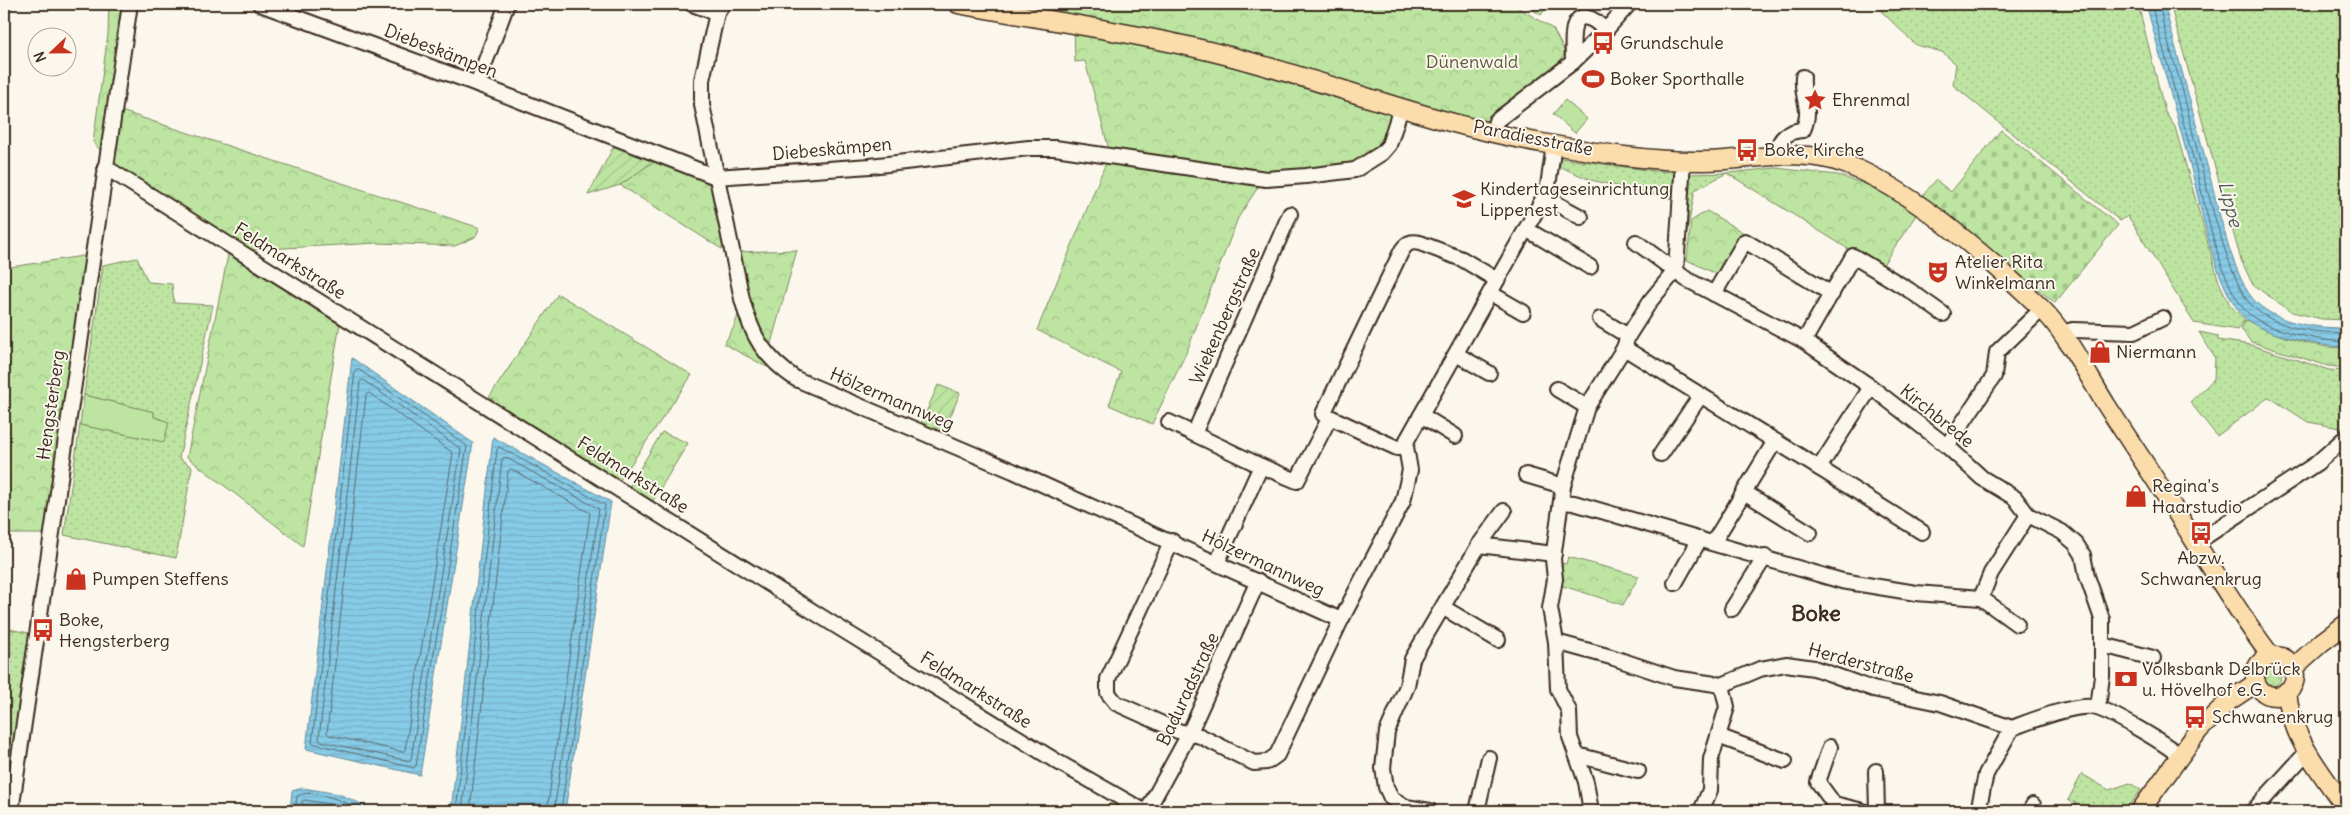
<svg xmlns="http://www.w3.org/2000/svg" width="2350" height="815" viewBox="0 0 2350 815" font-family="Delius,sans-serif">
  <style>
    .grass { fill: url(#grass-dots); stroke: #7c8860 }
    .forest { fill: url(#forest-crowns); stroke: #7c8860 }
    .cemetery { fill: url(#cemetery-stones); stroke: #7c8860 }
    .garden { fill: url(#garden-furrows); stroke: #7c8860 }
    .pitch { fill: #bde5a1; stroke: #7c8860 }
    .water { fill: url(#water-rules); stroke: #688b97 }
    .lines { fill: none; stroke-linecap: round; stroke-linejoin: round }
    .shore { stroke: #596a6e; stroke-width: 1 }
    .minor-casing { stroke: #3b2a1e; stroke-width: 18 }
    .major-casing { stroke: #3b2a1e; stroke-width: 21 }
    .minor { stroke: #fbf7ec; stroke-width: 14 }
    .major { stroke: #fbdcab; stroke-width: 18 }
    .labels { text-anchor: middle; stroke-width: 4; stroke-linejoin: round; paint-order: stroke }
    .poi-label { font-size: 18px; fill: #3b2a1e; stroke: #fbf7ec; text-anchor: start }
    .street-label { font-size: 18px; fill: #3b2a1e; stroke: #fbf7ec }
    .park-label { font-size: 18px; fill: #5c593f; stroke: #fbf7ec }
    .water-label { font-size: 19px; font-style: italic; fill: #525a5a; stroke: #fbf7ec }
    .district-label { font-size: 22px; font-weight: bold; fill: #3b2a1e; stroke: #fbf7ec }
  </style>
  <defs>
    <pattern id="grass-dots" width="8" height="8" patternUnits="userSpaceOnUse" patternTransform="scale(1.25)"><rect width="8" height="8" fill="#bde5a1"/><path d="M2 2h.1M6 6h.1" fill="none" stroke="#a3c58a" stroke-width="1.8" stroke-linecap="round"/></pattern>
    <pattern id="forest-crowns" width="20" height="18" patternUnits="userSpaceOnUse" patternTransform="scale(1.25)"><rect width="20" height="18" fill="#bde5a1"/><path d="M2 6a3 3 0 1 1 6 0M12 15a3 3 0 1 1 6 0" fill="none" stroke="#a3c58a"/></pattern>
    <pattern id="cemetery-stones" width="16" height="16" patternUnits="userSpaceOnUse" patternTransform="scale(1.25)"><rect width="16" height="16" fill="#bde5a1"/><path d="M2 7V4a2 2 0 0 1 4 0v3zM10 15v-3a2 2 0 0 1 4 0v3z" fill="#a3c58a"/></pattern>
    <pattern id="garden-furrows" width="10" height="10" patternUnits="userSpaceOnUse" patternTransform="scale(1.25)"><rect width="10" height="10" fill="#bde5a1"/><path d="M-1 1l2-2M0 10L10 0M9 11l2-2" fill="none" stroke="#a3c58a"/></pattern>
    <pattern id="water-rules" width="6" height="5" patternUnits="userSpaceOnUse" patternTransform="scale(1.25)"><rect width="6" height="5" fill="#86cbe7"/><path d="M0 2.5h6" fill="none" stroke="#75aec6"/></pattern>
  </defs>
  <rect width="100%" height="100%" fill="#fbf7ec"/>
  <filter id="ink" filterUnits="userSpaceOnUse"><feTurbulence type="fractalNoise" baseFrequency=".02" numOctaves="2"/><feDisplacementMap in="SourceGraphic" scale="10" xChannelSelector="R" yChannelSelector="G"/><feConvolveMatrix kernelMatrix="1 2 1 2 8 2 1 2 1" color-interpolation-filters="sRGB"/></filter>
  <g filter="url(#ink)">
    <g class="grass">
      <polygon points="1878,4 2138,4 2165,112 2175,127 2219,282 2230,305 2245,320 2238,330 2194,323 2128,216 2120,221 1953,85 1956,64 1942,52 1916,45 1881,11"/>
      <polygon points="2170,4 2346,4 2346,320 2322,319 2292,312 2253,285 2241,260 2231,225"/>
      <polygon points="1560,158 1654,171 1678,172 1678,191 1674,199 1688,174 1727,173 1695,190 1682,260 1671,254 1673,199 1591,180 1558,166"/>
      <polygon points="137,258 148,282 172,284 174,303 213,305 179,458 192,467 176,558 64,535 80,425 164,442 168,422 154,417 154,412 84,395 103,265"/>
      <polygon points="2199,332 2218,336 2218,340 2251,345 2329,370 2346,371 2346,429 2308,422 2269,397 2217,436 2190,402 2214,379 2215,358"/>
      <polygon points="4,628 29,633 34,632 11,776 4,775"/>
      <circle cx="2272" cy="677" r="9"/>
      <polygon points="2082,774 2109,790 2130,783 2141,790 2125,811 2074,811 2076,803 2068,800"/>
    </g>
    <g class="forest">
      <polygon points="109,4 126,4 103,153 93,142 108,34"/>
      <polygon points="999,4 1512,4 1553,29 1565,52 1561,60 1492,121 1490,127 1304,72 1229,47 1140,28"/>
      <polygon points="1074,28 1129,36 1397,111 1379,152 1354,166 1262,181 1238,218 1187,351 1152,424 1109,405 1121,372 1037,330 1110,153 1085,61 1075,62"/>
      <polygon points="118,110 480,228 475,237 455,246 378,243 247,250 109,165"/>
      <polygon points="656,160 713,181 728,253 620,185"/>
      <polygon points="1776,168 1837,175 1877,188 1916,215 1880,269 1727,173"/>
      <polygon points="1707,211 1744,233 1718,275 1687,260 1691,221"/>
      <polygon points="229,250 341,317 303,546 187,457"/>
      <polygon points="797,250 768,354 753,329 736,252"/>
      <polygon points="89,255 45,534 4,534 4,268"/>
      <polygon points="558,294 692,375 618,483 486,402"/>
      <polygon points="741,307 766,359 767,367 724,344 733,329"/>
      <path d="M 2246,320 C 2276,336 2313,348 2346,348 L 2346,368 L 2328,366 L 2251,342 L 2241,329 Z"/>
      <polygon points="662,432 688,443 651,504 627,490"/>
      <polygon points="1568,557 1639,576 1623,605 1560,585 1561,563 1566,564"/>
      <polygon points="1111,802 1131,811 1105,811"/>
    </g>
    <polygon class="cemetery" points="2001,130 2118,225 2055,303 1922,196 1936,180 1951,192"/>
    <g class="garden">
      <polygon points="615,144 656,160 620,185 588,195"/>
      <polygon points="938,385 960,393 942,437 919,428"/>
    </g>
    <g class="pitch">
      <polygon points="1523,4 1548,4 1541,15"/>
      <polygon points="1565,100 1587,119 1575,133 1553,114"/>
      <polygon points="84,395 154,412 154,417 169,422 164,442 80,425"/>
    </g>
    <g class="water">
      <path d="M 2146,4 L 2164,4 C 2178,57 2193,111 2207,165 C 2216,198 2233,282 2257,303 C 2279,324 2317,328 2346,328 L 2346,347 C 2321,347 2264,335 2245,318 C 2215,289 2202,209 2191,169 C 2176,114 2161,59 2146,4 Z"/>
      <polygon points="352,358 473,443 420,775 306,749"/>
      <polygon points="493,437 611,502 565,811 451,811"/>
      <polygon points="303,788 339,794 377,811 290,811 292,791"/>
    </g>
    <g class="lines">
      <g class="shore">
        <path d="M 2151,4 C 2166,58 2180,111 2195,165 C 2205,203 2220,288 2249,314 C 2268,331 2321,341 2346,342"/>
        <path d="M 2160,4 C 2162,29 2175,63 2182,88 C 2193,131 2225,282 2253,307 C 2276,328 2316,334 2346,332"/>
        <polygon points="358,369 467,446 416,766 414,768 312,743 355,371"/>
        <polygon points="363,380 461,449 411,759 409,761 320,741 319,738 360,382"/>
        <polygon points="369,393 453,453 405,750 403,752 329,735 327,733 366,396"/>
        <path d="M 295,811 L 297,796 C 313,787 349,804 365,811"/>
        <polyline points="302,811 302,801 305,800 335,805 350,811"/>
        <polyline points="456,811 497,449 499,447 605,505 561,811"/>
        <polyline points="462,811 502,459 505,457 599,509 554,811"/>
        <polyline points="470,811 508,471 511,469 590,513 547,811"/>
      </g>
      <defs>
        <g id="minor">
          <polyline points="260,4 477,84 716,177 870,166 1029,148 1055,148 1266,179 1306,176 1355,170 1382,153 1389,145 1401,108"/>
          <polyline points="692,4 717,13"/>
          <path d="M 723,4 L 717,13 L 702,80 L 702,105 L 742,299 C 752,337 764,357 796,379 L 1013,471 L 1341,620"/>
          <path d="M 1573,62 C 1573,52 1572,43 1573,34 C 1575,7 1595,18 1605,31"/>
          <polyline points="477,84 507,4"/>
          <polyline points="1493,132 1496,121 1573,62 1605,31 1629,4"/>
          <path d="M 1776,156 C 1778,140 1785,131 1803,130 C 1813,108 1801,100 1803,77"/>
          <polyline points="105,167 833,624 1056,761 1144,811"/>
          <polyline points="1544,197 1581,217"/>
          <polyline points="1526,229 1590,267"/>
          <polyline points="1636,242 1686,279 1804,341 1871,387 1947,446 1982,478 2015,498 2028,515 2062,532 2076,544 2083,555 2087,576 2102,619 2102,676 2098,708"/>
          <polyline points="1490,293 1523,312"/>
          <polyline points="1714,294 1745,241 1832,294"/>
          <polyline points="1600,319 1628,336"/>
          <polyline points="2061,333 2073,330 2134,332 2163,318"/>
          <polyline points="1804,341 1853,256 1909,290 1943,314"/>
          <polyline points="1624,348 1819,468 1871,387"/>
          <polyline points="1456,354 1489,373"/>
          <polyline points="1557,389 1587,407"/>
          <path d="M 1323,414 L 1402,250 C 1407,243 1411,241 1420,243 L 1462,259 L 1497,280"/>
          <polyline points="1421,415 1455,436"/>
          <polyline points="1169,422 1261,466"/>
          <polyline points="1194,434 1290,214"/>
          <polyline points="1947,446 1994,376 1997,352 2042,309"/>
          <polyline points="1661,454 1701,395"/>
          <polyline points="1819,468 1922,532"/>
          <polyline points="1526,475 1563,486"/>
          <polyline points="1744,492 1810,533"/>
          <polyline points="1561,502 1574,503 1842,581 1916,593 1981,598 1991,573 2028,515"/>
          <polyline points="1172,541 1108,679 1108,693 1116,703 1178,731 1200,736 1254,763 1267,762 1277,755 1341,620 1403,501 1410,470 1406,447 1407,440 1544,197 1548,186 1554,145"/>
          <polyline points="1713,543 1775,441"/>
          <polyline points="2196,543 2317,463 2346,437"/>
          <polyline points="1479,545 1504,511"/>
          <polyline points="1217,563 1261,466 1297,481 1330,417 1397,448 1406,447"/>
          <polyline points="1675,583 1700,539"/>
          <polyline points="1981,598 2017,624"/>
          <polyline points="1444,608 1498,640"/>
          <polyline points="1732,609 1765,557"/>
          <path d="M 1556,642 L 1611,657 L 1674,678 L 1722,685 L 1760,669 L 1786,664 L 1814,668 L 1873,689 L 1940,703 L 2012,728 C 2031,721 2073,704 2093,707 C 2110,710 2166,744 2180,756"/>
          <polyline points="2103,645 2153,658"/>
          <polyline points="1718,736 1785,761"/>
          <polyline points="1830,747 1818,782 1834,804 1863,811"/>
          <polyline points="1577,755 1638,771"/>
          <polyline points="1876,771 1877,811"/>
          <polyline points="11,811 130,4"/>
          <polyline points="1147,811 1189,734 1258,581"/>
          <polyline points="1430,811 1406,807 1391,798 1386,787 1383,768 1387,732 1407,686 1412,659 1479,545 1554,554"/>
          <polyline points="1477,811 1489,758"/>
          <polyline points="1591,811 1586,782 1570,737 1569,711 1558,689 1556,642 1550,608 1555,579 1553,559 1563,486 1587,407 1624,348 1628,336 1651,300 1676,270 1683,160"/>
          <polyline points="1701,811 1710,790 1711,759 1727,707 1722,685"/>
          <polyline points="1978,811 1986,774 2012,728"/>
          <polyline points="2031,811 2033,805"/>
          <polyline points="2253,811 2307,752"/>
        </g>
        <g id="major">
          <path d="M 958,4 C 1049,21 1140,33 1229,56 C 1336,84 1439,126 1548,144 C 1599,153 1653,162 1705,161 C 1752,160 1799,147 1845,164 C 1912,189 1989,258 2041,308 C 2066,332 2088,376 2107,406 C 2137,452 2168,498 2197,545 C 2221,583 2244,621 2271,656"/>
          <circle cx="2275" cy="676" r="20"/>
          <polyline points="2293,668 2322,642 2346,624"/>
          <path d="M 2287,691 C 2290,737 2321,772 2346,808"/>
          <polyline points="2140,811 2199,730 2229,701 2256,683"/>
        </g>
      </defs>
      <use href="#minor" class="minor-casing"/>
      <use href="#major" class="major-casing"/>
      <use href="#minor" class="minor"/>
      <use href="#major" class="major"/>
    </g>
  </g>
  <defs>
    <symbol id="bus-bare" viewBox="-9 -9 18 18"><path d="M-5-6H5V4H4V6H2V4H-2V6H-4V4H-5ZM-3.5-4V0h7V-4ZM-3.5 1.2v1.5H-2V1.2ZM2 1.2v1.5H3.5V1.2Z" fill="#c8321e" stroke="#fbf7ec" stroke-width="2.5" paint-order="stroke"/></symbol>
    <symbol id="stadium-bare" viewBox="-9 -9 18 18"><path d="M0-5a6.5 5 0 1 0 0 10a6.5 5 0 1 0 0-10ZM-3.5-1.8h7v3.6h-7Z" fill="#c8321e" stroke="#fbf7ec" stroke-width="2.5" paint-order="stroke"/></symbol>
    <symbol id="sight-bare" viewBox="-9 -9 18 18"><path d="M0-6L1.8-2.2L6-1.7L2.9 1.2L3.7 5.4L0 3.3L-3.7 5.4L-2.9 1.2L-6-1.7L-1.8-2.2Z" fill="#c8321e" stroke="#fbf7ec" stroke-width="2.5" paint-order="stroke"/></symbol>
    <symbol id="school-bare" viewBox="-9 -9 18 18"><path d="M0-5L7-2L0 1L-7-2ZM-4 1L0 2.5L4 1V4Q0 6-4 4Z" fill="#c8321e" stroke="#fbf7ec" stroke-width="2.5" paint-order="stroke"/></symbol>
    <symbol id="theatre-bare" viewBox="-9 -9 18 18"><path d="M-5-5.5Q0-4 5-5.5V0Q5 5 0 6Q-5 5-5 0ZM-3.3-2.5H-1v1.5H-3.3ZM1-2.5H3.3v1.5H1ZM-2.8 1Q0 5.5 2.8 1Z" fill="#c8321e" stroke="#fbf7ec" stroke-width="2.5" paint-order="stroke"/></symbol>
    <symbol id="shop-bare" viewBox="-9 -9 18 18"><path d="M-5-2.5h2.3a2.7 3.5 0 0 1 5.4 0H5L5.5 6h-11ZM-1.5-2.5h3a1.5 2.3 0 0 0-3 0Z" fill="#c8321e" stroke="#fbf7ec" stroke-width="2.5" paint-order="stroke"/></symbol>
    <symbol id="bank-bare" viewBox="-9 -9 18 18"><path d="M-6-4H6V4H-6ZM0-2.3a2.3 2.3 0 1 0 0 4.6a2.3 2.3 0 1 0 0-4.6Z" fill="#c8321e" stroke="#fbf7ec" stroke-width="2.5" paint-order="stroke"/></symbol>
  </defs>
  <g fill-rule="evenodd">
    <use href="#bus-bare" x="1587" y="27" width="32" height="32"/>
    <use href="#stadium-bare" x="1577" y="63" width="32" height="32"/>
    <use href="#sight-bare" x="1799" y="84" width="32" height="32"/>
    <use href="#bus-bare" x="1731" y="134" width="32" height="32"/>
    <use href="#school-bare" x="1448" y="183" width="32" height="32"/>
    <use href="#theatre-bare" x="1922" y="256" width="32" height="32"/>
    <use href="#shop-bare" x="2084" y="336" width="32" height="32"/>
    <use href="#shop-bare" x="2120" y="480" width="32" height="32"/>
    <use href="#bus-bare" x="2185" y="517" width="32" height="32"/>
    <use href="#shop-bare" x="60" y="563" width="32" height="32"/>
    <use href="#bus-bare" x="27" y="614" width="32" height="32"/>
    <use href="#bank-bare" x="2110" y="663" width="32" height="32"/>
    <use href="#bus-bare" x="2179" y="701" width="32" height="32"/>
  </g>
  <g class="labels">
    <g class="poi-label">
      <text x="1620" y="49">Grundschule</text>
      <text x="1610" y="85">Boker Sporthalle</text>
      <text x="1832" y="106">Ehrenmal</text>
      <text x="1764" y="156">Boke, Kirche</text>
      <text x="1480" y="195">Kindertageseinrichtung<tspan x="1480" dy="21">Lippenest</tspan></text>
      <text x="1955" y="268">Atelier Rita<tspan x="1955" dy="21">Winkelmann</tspan></text>
      <text x="2116" y="358">Niermann</text>
      <text x="2152" y="492">Regina's<tspan x="2152" dy="21">Haarstudio</tspan></text>
      <text x="2201" y="564" text-anchor="middle">Abzw.<tspan x="2201" dy="21">Schwanenkrug</tspan></text>
      <text x="92" y="585">Pumpen Steffens</text>
      <text x="59" y="626">Boke,<tspan x="59" dy="21">Hengsterberg</tspan></text>
      <text x="2142" y="675">Volksbank Delbrück<tspan x="2142" dy="21">u. Hövelhof e.G.</tspan></text>
      <text x="2212" y="723">Schwanenkrug</text>
    </g>
    <g class="street-label">
      <text transform="translate(441 51) rotate(21)" y="6">Diebeskämpen</text>
      <text transform="translate(1533 138) rotate(11)" y="6">Paradiesstraße</text>
      <text transform="translate(832 149) rotate(-5)" y="6">Diebeskämpen</text>
      <text transform="translate(290 261) rotate(32)" y="6">Feldmarkstraße</text>
      <text transform="translate(1225 316) rotate(-66)" y="6">Wiekenbergstraße</text>
      <text transform="translate(892 399) rotate(23)" y="6">Hölzermannweg</text>
      <text transform="translate(51 405) rotate(-82)" y="6">Hengsterberg</text>
      <text transform="translate(1937 416) rotate(39)" y="6">Kirchbrede</text>
      <text transform="translate(633 475) rotate(32)" y="6">Feldmarkstraße</text>
      <text transform="translate(1263 563) rotate(25)" y="6">Hölzermannweg</text>
      <text transform="translate(1861 663) rotate(15)" y="6">Herderstraße</text>
      <text transform="translate(1188 689) rotate(-65)" y="6">Baduradstraße</text>
      <text transform="translate(976 690) rotate(32)" y="6">Feldmarkstraße</text>
    </g>
    <g class="park-label">
      <text x="1472" y="68">Dünenwald</text>
    </g>
    <g class="water-label">
      <text transform="translate(2231 204) rotate(75)" y="7">Lippe</text>
    </g>
    <g class="district-label">
      <text x="1816" y="621">Boke</text>
    </g>
  </g>
  <rect width="2350" height="815" fill="none" stroke="#fbf7ec" stroke-width="20"/>
  <rect x="10" y="10" width="2330" height="795" fill="none" stroke="#3b2a1e" stroke-width="2" filter="url(#ink)"/>
  <g transform="translate(52 52) rotate(248)"><circle r="24" fill="#fbf7ec" stroke="#aea59a"/>
  <path d="M0-4L9 19L0 12L-9 19Z" fill="#c8321e"/>
  <text y="-8" font-size="14" font-weight="bold" text-anchor="middle" fill="#3b2a1e">N</text>
  </g>
</svg>
